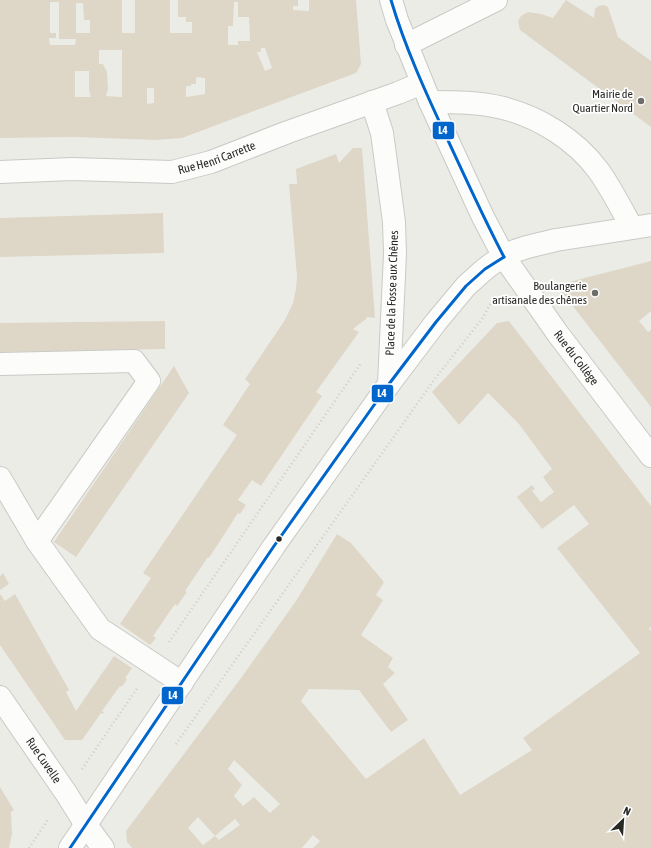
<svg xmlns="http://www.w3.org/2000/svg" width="651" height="848" viewBox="0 0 651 848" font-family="'Asap Condensed',sans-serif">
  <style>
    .building { fill: #ded7c8; fill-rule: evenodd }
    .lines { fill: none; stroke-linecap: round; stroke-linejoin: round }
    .minor-casing { stroke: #c9c9c5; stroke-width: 24 }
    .path { stroke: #ccccca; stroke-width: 2.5; stroke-dasharray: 1 3; stroke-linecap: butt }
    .minor { stroke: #fcfcfb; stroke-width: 22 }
    .bus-1-casing { stroke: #fff; stroke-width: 6 }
    .bus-1 { stroke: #06c; stroke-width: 3 }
    .poi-dot { fill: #6d6d69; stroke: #fff; stroke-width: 1.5 }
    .bus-dot { fill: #282925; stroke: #fff; stroke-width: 1.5 }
    .labels { text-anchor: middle; stroke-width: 3.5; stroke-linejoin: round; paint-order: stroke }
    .poi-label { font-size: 12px; fill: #282925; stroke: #fff; text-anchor: end }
    .street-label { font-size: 12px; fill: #282925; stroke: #fff }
    .line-badge { stroke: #fff; stroke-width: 1.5 }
    .badge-label { font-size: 11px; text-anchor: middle; font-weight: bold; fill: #fff }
  </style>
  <rect width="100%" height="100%" fill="#ecece7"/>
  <g class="building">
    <path d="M 0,0 L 122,0 L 122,33 L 135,33 L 135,0 L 170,0 L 170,33 L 192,33 L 192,22 L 186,22 L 186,17 L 178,17 L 178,0 L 298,0 L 298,6 L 293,6 L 293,10 L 309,11 L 309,0 L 356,0 L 361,64 L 356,73 L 182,138 L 156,140 L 74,137 L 0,138 ZM 50,2 L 59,2 L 59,39 L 76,39 L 75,45 L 50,45 L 49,38 L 56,38 L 56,33 L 50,33 ZM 234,2 L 238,2 L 238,17 L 249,17 L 250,41 L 238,41 L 238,45 L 228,45 L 228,26 L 233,26 ZM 76,3 L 83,3 L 84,20 L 90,20 L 90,33 L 76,33 ZM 261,48 L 265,48 L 272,68 L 265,71 L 257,52 L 261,52 ZM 99,50 L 122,50 L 122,97 L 106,96 L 108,89 L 107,72 L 103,64 L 99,64 ZM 75,71 L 89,71 L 89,90 L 91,97 L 75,97 ZM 196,77 L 205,78 L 205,94 L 186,97 L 186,86 L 191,86 L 191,84 L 196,84 ZM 147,88 L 154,88 L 154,103 L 147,104 Z"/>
    <polygon points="566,0 594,18 595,9 598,6 604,5 608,7 618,37 651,61 651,127 520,30 518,21 521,16 528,12 541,14 553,18"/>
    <polygon points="353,148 362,148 375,318 367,317 366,319 353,329 359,332 316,392 322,396 313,409 261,486 252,480 238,500 246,505 240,514 238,513 209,558 208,557 185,591 187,592 177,606 175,604 153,636 156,638 150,645 120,624 151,578 143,573 237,435 223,425 250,384 245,379 285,320 293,303 296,289 297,277 289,184 297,184 296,169 336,154 339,163"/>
    <polygon points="163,213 164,253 0,257 0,218"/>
    <polygon points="651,261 651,311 639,321 648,332 651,330 651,407 562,292 565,283"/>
    <polygon points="165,321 165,349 0,352 0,323"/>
    <path d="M 509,321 L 651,506 L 651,627 L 649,628 L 651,631 L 651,848 L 313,848 L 320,841 L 313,835 L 302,848 L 132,848 L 127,842 L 126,831 L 241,678 L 296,601 L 337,534 L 351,543 L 384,582 L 376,595 L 383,600 L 361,635 L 393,658 L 388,667 L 395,673 L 383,684 L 408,720 L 391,732 L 359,690 L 309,689 L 301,701 L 366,779 L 424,738 L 460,795 L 532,750 L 523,738 L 640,653 L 557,548 L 589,524 L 574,505 L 542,529 L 517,497 L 532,485 L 535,489 L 532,491 L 541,502 L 554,492 L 543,477 L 552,469 L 519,424 L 488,393 L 459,425 L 432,392 L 497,323 ZM 234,760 L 280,804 L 270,813 L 254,797 L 243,806 L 234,796 L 242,785 L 228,769 ZM 198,817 L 215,836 L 235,819 L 240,825 L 219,840 L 215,836 L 203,845 L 188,828 Z"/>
    <polygon points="174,366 189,393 76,557 54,542"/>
    <polygon points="3,573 9,584 0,590 0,576"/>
    <polygon points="0,594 5,601 15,594 69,690 66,692 76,711 114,656 132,668 125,678 127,679 124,684 121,687 120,686 102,711 104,712 103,714 101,713 82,740 65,740 0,645"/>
    <polygon points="0,787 14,810 11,812 12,834 9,848 0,848"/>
  </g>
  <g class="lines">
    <defs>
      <g id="minor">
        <path id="s1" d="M 391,0 L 397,20 L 430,102 L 483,217 L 504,257 L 558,334 L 651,456"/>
        <polyline points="406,45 496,0"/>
        <polyline points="372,102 382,133 394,222 395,254 389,384"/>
        <path d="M 430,102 C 454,102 479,102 503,108 C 539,117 576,140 598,170 C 610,186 622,210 632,228"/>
        <path id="s2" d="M 0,172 L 72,169 L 172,172 L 211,162 L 288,132 L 398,93 L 422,83"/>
        <polyline points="0,364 134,361 149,381 37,541"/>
        <polyline points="0,478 37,541 100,629 182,683"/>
        <path id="s3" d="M 0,697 L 66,793 L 86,825 L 103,848"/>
        <polyline points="70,848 274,546 389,384 436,322 466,286 485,269 493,263 515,251 527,247 556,240 651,225"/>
      </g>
    </defs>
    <use href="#minor" class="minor-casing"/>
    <g class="path">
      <polyline points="169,642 361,363"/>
      <polyline points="176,744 434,380 482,319 492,301"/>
      <polyline points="82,769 138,687"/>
      <polyline points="29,848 49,818"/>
    </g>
    <use href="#minor" class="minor"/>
    <defs>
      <g id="bus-1">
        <path d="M 391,0 C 405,47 425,91 446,136 C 465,177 483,217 504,257"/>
        <polyline points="70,848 274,546 389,384 436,322 466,286 485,269 504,257"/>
      </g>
    </defs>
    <use href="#bus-1" class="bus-1-casing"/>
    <use href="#bus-1" class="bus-1"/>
  </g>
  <g class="poi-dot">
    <circle cx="641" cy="101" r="4"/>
    <circle cx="595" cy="293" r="4"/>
  </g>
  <circle class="bus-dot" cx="279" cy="539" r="3.5"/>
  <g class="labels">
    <g class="poi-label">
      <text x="633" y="98">Mairie de<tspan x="633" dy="14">Quartier Nord</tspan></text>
      <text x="587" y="290">Boulangerie<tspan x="587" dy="14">artisanale des chênes</tspan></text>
    </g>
    <g class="street-label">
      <text dy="4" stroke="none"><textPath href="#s2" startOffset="219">Rue Henri Carrette</textPath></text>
      <text transform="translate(392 293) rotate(-88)" y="4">Place de la Fosse aux Chênes</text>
      <text dy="4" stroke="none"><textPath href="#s1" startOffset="405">Rue du Collège</textPath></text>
      <text dy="4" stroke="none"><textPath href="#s3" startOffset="77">Rue Cuvelle</textPath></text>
    </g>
  </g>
  <g class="line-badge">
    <rect x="432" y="121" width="23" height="19" rx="4" fill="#06c"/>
    <rect x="371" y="384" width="23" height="19" rx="4" fill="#06c"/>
    <rect x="161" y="686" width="23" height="19" rx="4" fill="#06c"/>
  </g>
  <g class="badge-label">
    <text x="443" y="134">L4</text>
    <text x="382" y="397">L4</text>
    <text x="173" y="699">L4</text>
  </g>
  <g transform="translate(623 820) rotate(25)" stroke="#ffffff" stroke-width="3" paint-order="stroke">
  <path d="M0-3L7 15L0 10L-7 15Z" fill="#282925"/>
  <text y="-6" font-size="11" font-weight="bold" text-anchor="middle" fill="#282925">N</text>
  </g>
</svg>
